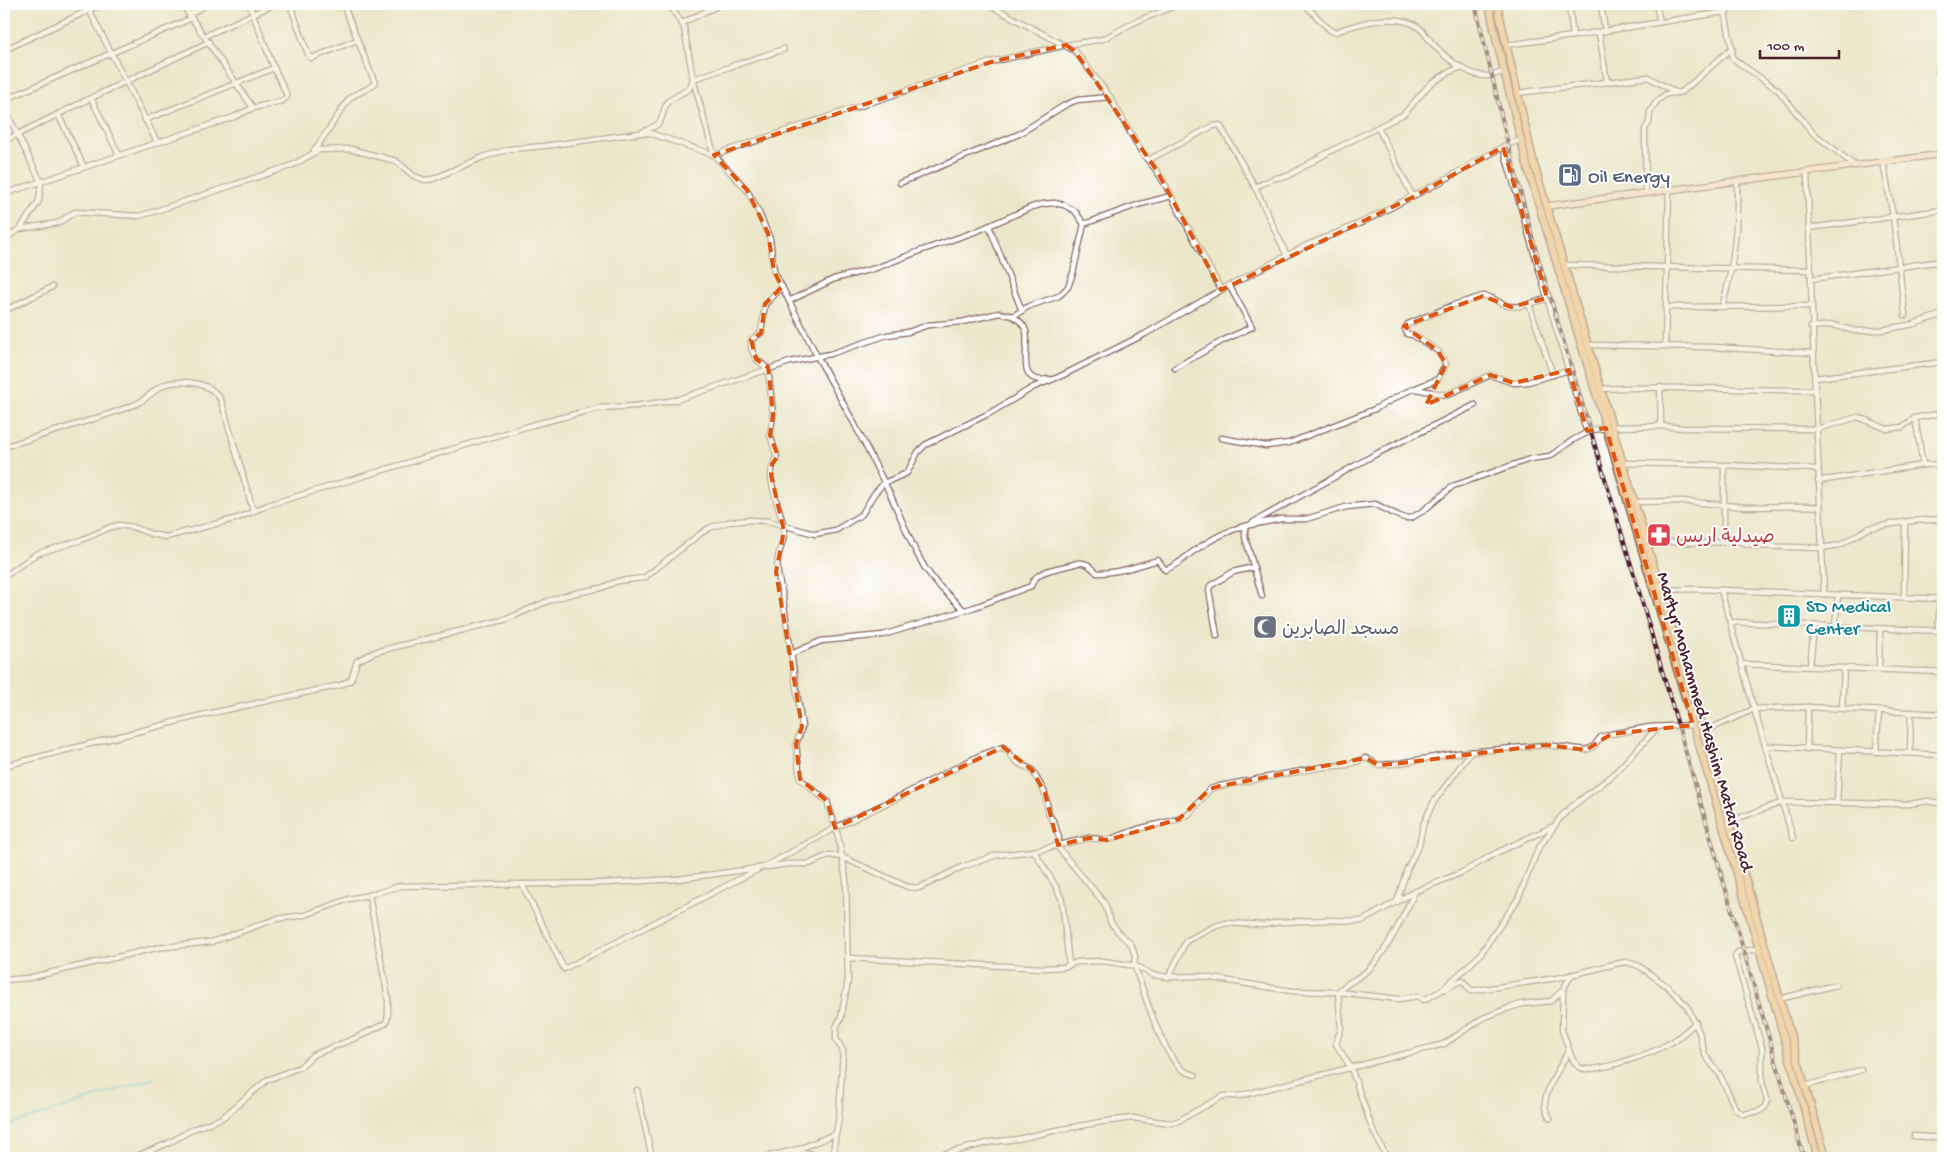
<svg xmlns="http://www.w3.org/2000/svg" width="1947" height="1162" viewBox="0 0 1947 1162" font-family="'Gochi Hand','Playpen Sans Arabic',sans-serif">
  <style>
    .lines { fill: none; stroke-linecap: round; stroke-linejoin: round }
    .stream { stroke: #59c6cf; stroke-width: 2 }
    .street-casing { stroke: #836563; stroke-width: 7 }
    .secondary-casing { stroke: #836563; stroke-width: 8 }
    .primary-casing { stroke: #836563; stroke-width: 9 }
    .street { stroke: #fff; stroke-width: 4.5 }
    .secondary { stroke: #fbe5cf; stroke-width: 5.5 }
    .primary { stroke: #f6be86; stroke-width: 6 }
    .rail-casing { stroke: #4a1f2b; stroke-width: 4 }
    .rail { stroke: #fff; stroke-width: 2; stroke-dasharray: 5.5; stroke-linecap: butt }
    .marked { fill: none; stroke: #e0560e; stroke-width: 4; stroke-dasharray: 10 6; stroke-linejoin: round }
    .labels { text-anchor: middle; stroke-width: 4; stroke-linejoin: round; paint-order: stroke }
    .service-label { font-size: 19px; fill: #4e5e75; stroke: #fff; text-anchor: start }
    .health-label { font-size: 19px; fill: #be3a42; stroke: #fff; text-anchor: start }
    .culture-label { font-size: 19px; fill: #0d838f; stroke: #fff; text-anchor: start }
    .worship-label { font-size: 19px; fill: #5b616d; stroke: #fff; text-anchor: start }
    .street-label { font-size: 19px; fill: #4a1f2b; stroke: #fff }
  </style>
  <rect width="100%" height="100%" fill="#fff"/>
  <filter id="ink" filterUnits="userSpaceOnUse"><feTurbulence type="fractalNoise" baseFrequency=".02" numOctaves="2"/><feDisplacementMap in="SourceGraphic" scale="10" xChannelSelector="R" yChannelSelector="G"/><feConvolveMatrix kernelMatrix="1 2 1 2 8 2 1 2 1" color-interpolation-filters="sRGB"/></filter>
  <filter id="wash" filterUnits="userSpaceOnUse"><feTurbulence type="fractalNoise" baseFrequency=".0096" numOctaves="4" result="noise"/><feDisplacementMap in="SourceGraphic" scale="20" xChannelSelector="R" yChannelSelector="G"/><feGaussianBlur stdDeviation="1.12" result="paint"/><feColorMatrix in="noise" values="0 0 0 0 0 0 0 0 0 0 0 0 0 0 0 0 0 1.4 0 .05"/><feComposite in="paint" operator="in"/></filter>
  <g filter="url(#wash)">
    <rect width="100%" height="100%" fill="#ece7cb"/>
    <g class="lines">
      <polyline class="stream" points="4,1127 154,1078"/>
    </g>
  </g>
  <g filter="url(#ink)">
    <g class="lines">
      <defs>
        <g id="street">
          <polyline points="86,4 157,142"/>
          <polyline points="182,4 253,108"/>
          <polyline points="290,4 309,57 312,58 357,40"/>
          <polyline points="669,4 684,27 693,79 714,155 747,190 760,215 770,239 774,271 817,356 854,423 890,494 915,550 925,568 937,584 964,610"/>
          <polyline points="987,4 1075,51 1110,97 1142,153 1157,171 1166,186 1221,290"/>
          <path d="M 1304,4 L 1331,31 L 1336,32 C 1358,23 1396,12 1418,27 C 1424,31 1428,39 1433,44 C 1446,58 1468,77 1489,76 C 1494,75 1499,73 1504,72"/>
          <polyline points="1569,4 1573,36"/>
          <polyline points="1601,4 1605,31"/>
          <polyline points="1656,4 1660,22"/>
          <polyline points="1727,4 1727,12 1725,12 1732,48 1732,58 1778,90 1813,133 1854,165"/>
          <polyline points="189,15 207,4"/>
          <polyline points="682,23 721,4"/>
          <polyline points="1599,32 1607,82"/>
          <polyline points="205,36 275,4"/>
          <polyline points="1943,42 1938,72 1943,77"/>
          <polyline points="1506,45 1573,36 1725,12"/>
          <polyline points="4,50 102,4"/>
          <polyline points="1517,93 1648,77 1677,93"/>
          <polyline points="91,98 119,155"/>
          <polyline points="4,100 192,18"/>
          <polyline points="4,107 41,182 39,201 20,229"/>
          <polyline points="58,114 84,167"/>
          <polyline points="145,120 274,68"/>
          <polyline points="1378,128 1413,197"/>
          <path d="M 642,132 C 669,121 657,121 668,101 L 689,89 L 693,79 L 784,49"/>
          <polyline points="4,141 91,98 209,42"/>
          <polyline points="1503,147 1587,433"/>
          <path d="M 314,151 L 349,99 C 356,92 368,91 375,83 L 343,4"/>
          <polyline points="1148,160 1213,126 1220,125 1255,187 1287,256"/>
          <polyline points="1883,162 1893,216 1905,315"/>
          <path d="M 1807,172 C 1812,313 1817,453 1824,594"/>
          <polyline points="900,183 1019,134 1065,105 1077,100 1110,97"/>
          <polyline points="1255,187 1275,178 1288,176 1327,153 1404,114 1430,84 1449,72 1462,67"/>
          <polyline points="1646,193 1645,138 1645,129 1649,123 1650,112 1657,101 1666,94 1682,92 1732,48"/>
          <polyline points="4,194 234,117 253,108 282,101 287,97 286,93 274,68 249,4"/>
          <polyline points="989,226 1022,311"/>
          <polyline points="1809,228 1943,210"/>
          <polyline points="4,239 20,229 58,223 75,212 139,216 153,212 293,165 319,150 350,149 396,161 414,176 425,180 433,179 483,157 509,149 544,146 640,133 650,133 714,155 991,62 1066,45 1103,39 1135,22 1180,4"/>
          <polyline points="1564,265 1810,270"/>
          <polyline points="1811,279 1943,261"/>
          <path d="M 782,287 L 765,304 L 761,333 L 751,340 L 751,348 L 756,359 L 768,369 L 773,415 L 770,435 L 777,457 C 761,478 783,508 784,532 C 785,540 779,549 778,558 C 776,570 779,580 782,592 L 802,727 L 796,744 L 800,779 L 827,801 L 838,836 L 846,879 L 848,981 L 841,1018 L 836,1027 L 836,1039 L 843,1051 L 839,1117 L 834,1145 L 835,1158"/>
          <polyline points="789,301 834,279 876,268 920,251 977,231 1032,207 1043,204 1054,203 1064,205 1075,211 1084,224"/>
          <polyline points="1529,304 1553,375"/>
          <polyline points="1666,307 1812,306"/>
          <path d="M 1722,307 C 1734,267 1738,222 1737,181"/>
          <polyline points="4,311 52,287"/>
          <path d="M 1013,316 C 1019,320 1024,324 1026,331 C 1030,348 1014,386 1049,379"/>
          <polyline points="1811,327 1833,325 1855,331 1881,330 1914,324 1943,314"/>
          <polyline points="1589,345 1711,347 1812,353"/>
          <polyline points="1665,346 1669,190"/>
          <polyline points="1175,368 1222,341 1252,327 1229,285"/>
          <polyline points="1815,378 1943,362"/>
          <polyline points="1660,387 1661,426"/>
          <polyline points="1416,389 1447,395 1490,375 1514,383 1528,382 1569,370"/>
          <path d="M 1601,389 C 1672,385 1744,391 1815,390"/>
          <polyline points="1915,418 1923,465"/>
          <polyline points="1613,427 1661,426 1684,428 1817,429 1858,417 1887,429 1902,427 1915,418 1943,413"/>
          <path d="M 1221,438 L 1266,446 L 1289,443 L 1375,409 L 1406,392 L 1438,379 L 1446,364 L 1438,351 L 1413,335 L 1407,334 L 1405,329 L 1408,324 L 1454,305 L 1483,296 C 1492,296 1497,302 1505,305 C 1517,310 1535,302 1547,298"/>
          <path d="M 4,447 C 47,433 92,421 134,405 C 148,400 155,386 170,383 C 187,380 212,383 221,400 L 253,510"/>
          <polyline points="1623,463 1724,465 1817,469"/>
          <polyline points="1818,481 1923,465 1943,464"/>
          <polyline points="1634,502 1682,501 1745,507 1805,506 1819,507"/>
          <polyline points="1252,523 1374,455 1475,405"/>
          <polyline points="1646,541 1705,543 1737,541 1757,546 1822,548 1840,545 1869,528 1910,521 1943,519"/>
          <polyline points="1724,542 1724,465"/>
          <polyline points="4,577 36,554 81,540 111,527 119,525 133,527 151,534 166,537 238,518 268,505 532,425 599,408 635,406 676,400 790,362 830,354 887,335 908,332 928,325 962,322 999,313 1013,316 1029,306 1059,296 1068,287 1073,273 1084,224 1137,205 1171,196"/>
          <polyline points="1660,590 1697,589 1943,599"/>
          <polyline points="1721,590 1754,709 1793,838"/>
          <polyline points="1262,596 1245,537 1245,526 1281,519 1306,519 1346,507 1375,504 1399,516 1405,518 1411,518 1423,511 1453,486 1530,459 1550,456 1573,440 1592,430 1606,428"/>
          <polyline points="1904,597 1905,522"/>
          <polyline points="1730,622 1943,631"/>
          <polyline points="1835,628 1838,595"/>
          <polyline points="1938,631 1940,599"/>
          <polyline points="1217,636 1209,590 1210,586 1233,572 1254,567"/>
          <path d="M 791,654 L 821,641 L 883,635 L 975,607 L 1031,586 C 1036,568 1062,569 1077,563 C 1087,562 1090,566 1097,573 C 1118,573 1138,566 1158,560 L 1165,570 C 1176,566 1182,560 1191,553 C 1208,541 1225,531 1245,526"/>
          <polyline points="1741,664 1943,672"/>
          <polyline points="1810,666 1814,627"/>
          <polyline points="1879,669 1880,629"/>
          <polyline points="1842,709 1844,668"/>
          <polyline points="1703,732 1754,709 1808,707 1943,714"/>
          <polyline points="1766,746 1943,755"/>
          <polyline points="1807,749 1808,707"/>
          <polyline points="1876,752 1879,711"/>
          <polyline points="1910,753 1911,712"/>
          <polyline points="4,766 198,716 341,685 351,680 357,661 375,652 507,619 548,601 571,594 601,588 618,581 644,578 700,534 709,528 728,522 750,520 768,521 815,534 836,530 862,514 874,494 884,483 907,473 918,452 925,445 990,413 1034,387 1061,376 1145,334 1221,290 1305,246 1363,222 1442,181 1508,144 1521,140"/>
          <polyline points="1837,802 1840,750"/>
          <polyline points="1728,822 1783,802 1909,804 1928,801 1943,804"/>
          <path d="M 1056,845 L 1105,904 L 1111,923 L 1121,935 L 1131,944 L 1135,956 L 1134,965 C 1145,993 1160,1050 1181,1068 C 1184,1072 1190,1073 1195,1075"/>
          <polyline points="1034,851 1055,885 1062,900 1069,965"/>
          <polyline points="766,866 835,828 905,794 959,766 981,755 1003,747 1018,763 1032,770 1045,793 1049,815 1054,822 1059,838 1058,845"/>
          <polyline points="522,884 564,969 759,869"/>
          <polyline points="1397,902 1407,869 1419,845 1423,825 1433,803 1471,752"/>
          <polyline points="848,958 1043,968 1064,967 1077,962 1103,961 1136,966 1153,975 1169,977 1199,976 1292,991 1338,992 1399,999 1418,996 1424,1000 1442,990 1479,956 1518,899 1538,849 1560,818 1570,808 1613,775 1658,727"/>
          <polyline points="1169,977 1186,941 1216,926 1226,923 1263,925 1280,922 1328,920 1362,921 1416,891 1463,872 1496,853 1552,827"/>
          <polyline points="4,980 28,978 156,948 211,942 276,919 305,915 349,899 369,895 400,886 605,883 678,879 788,864 809,864 829,855 842,857 908,887 919,888 962,867 997,855 1034,851 1089,838 1108,840 1138,829 1179,819 1189,814 1210,789 1220,786 1323,767 1347,765 1366,758 1378,765 1394,764 1458,753 1546,745 1586,750 1593,747 1601,737 1611,734 1650,727 1694,725"/>
          <polyline points="1445,989 1462,980 1471,991 1563,977 1619,963 1627,962 1639,966 1667,986 1687,1006 1699,1032 1705,1055 1720,1075 1736,1110 1743,1114 1760,1111 1765,1107 1767,1100 1762,1082 1762,1048 1735,956 1738,952 1759,949"/>
          <polyline points="1779,999 1836,985"/>
          <path d="M 1569,1050 C 1571,1056 1573,1063 1579,1067 C 1592,1076 1654,1052 1668,1044 C 1679,1039 1687,1030 1696,1022"/>
          <polyline points="1805,1086 1861,1070"/>
          <polyline points="637,1090 652,1158"/>
          <path d="M 1550,1118 C 1548,1115 1546,1111 1545,1107 C 1543,1092 1562,1064 1569,1050 L 1562,1030 L 1563,992"/>
          <polyline points="1914,1136 1943,1138"/>
          <polyline points="794,1152 808,1153 821,1158"/>
          <polyline points="132,1158 169,1143 193,1129 222,1118 267,1080 300,1067 313,1055 358,1037 386,1023 388,1015 388,998 369,895"/>
          <polyline points="761,1158 799,1149 835,1134"/>
          <polyline points="928,1158 991,1142 1018,1139 1052,1131 1101,1122 1133,1118 1171,1123 1178,1121 1223,1096 1239,1096 1444,1044 1483,1018 1509,1008 1522,1004 1551,1001 1563,990 1571,975"/>
          <path d="M 1387,1158 L 1372,1128 L 1351,1068 L 1336,1044 L 1341,1028 L 1338,992 C 1347,982 1360,978 1369,969 C 1390,947 1402,918 1415,892"/>
          <polyline points="1645,1158 1649,1156 1656,1158"/>
        </g>
        <polyline id="secondary" points="1547,206 1943,154"/>
        <g id="primary">
          <polyline points="1489,4 1496,38 1528,169 1597,397 1759,949 1818,1158"/>
          <polyline points="1497,4 1534,164 1703,732 1826,1158"/>
        </g>
      </defs>
      <use href="#street" class="street-casing"/>
      <use href="#secondary" class="secondary-casing"/>
      <use href="#primary" class="primary-casing"/>
      <use href="#street" class="street"/>
      <use href="#secondary" class="secondary"/>
      <use href="#primary" class="primary"/>
      <defs>
        <polyline id="rail" points="1475,4 1508,144 1535,247 1636,581 1804,1158"/>
      </defs>
      <use href="#rail" class="rail-casing"/>
      <use href="#rail" class="rail"/>
    </g>
  </g>
  <path d="M0 0H1947V1162H0ZM 1066,45 L 1075,51 L 1157,171 L 1221,290 L 1413,197 L 1503,147 L 1547,298 L 1511,307 L 1483,296 L 1404,326 L 1438,351 L 1446,364 L 1426,405 L 1490,375 L 1514,383 L 1569,370 L 1587,431 L 1606,428 L 1693,725 L 1611,734 L 1586,750 L 1546,745 L 1394,764 L 1378,765 L 1366,758 L 1220,786 L 1210,789 L 1179,819 L 1108,840 L 1089,838 L 1058,845 L 1045,793 L 1032,770 L 1003,747 L 835,828 L 827,801 L 800,779 L 796,744 L 802,727 L 776,572 L 784,531 L 771,475 L 772,464 L 778,456 L 770,435 L 773,415 L 769,375 L 768,367 L 756,359 L 751,340 L 761,333 L 765,304 L 782,287 L 774,271 L 768,233 L 747,190 L 714,155 L 991,62 Z" fill="#ece7cb" fill-opacity=".55" fill-rule="evenodd"/>
  <path class="marked" d="M 1066,45 L 1075,51 L 1157,171 L 1221,290 L 1413,197 L 1503,147 L 1547,298 L 1511,307 L 1483,296 L 1404,326 L 1438,351 L 1446,364 L 1426,405 L 1490,375 L 1514,383 L 1569,370 L 1587,431 L 1606,428 L 1693,725 L 1611,734 L 1586,750 L 1546,745 L 1394,764 L 1378,765 L 1366,758 L 1220,786 L 1210,789 L 1179,819 L 1108,840 L 1089,838 L 1058,845 L 1045,793 L 1032,770 L 1003,747 L 835,828 L 827,801 L 800,779 L 796,744 L 802,727 L 776,572 L 784,531 L 771,475 L 772,464 L 778,456 L 770,435 L 773,415 L 769,375 L 768,367 L 756,359 L 751,340 L 761,333 L 765,304 L 782,287 L 774,271 L 768,233 L 747,190 L 714,155 L 991,62 Z"/>
  <defs>
    <symbol id="fuel-square" viewBox="-11 -11 22 22"><rect x="-9" y="-9" width="18" height="18" rx="4" fill="#5c6f8a" stroke="#fff"/><path d="M-5.5-6h7V0h2V4h1.3V-2.5L3-4.5l.8-.8L6-3V5H2.5V1h-1V6h-7ZM-4.2-4.7v3.2H.2V-4.7Z" fill="#fff"/></symbol>
    <symbol id="pharmacy-square" viewBox="-11 -11 22 22"><rect x="-9" y="-9" width="18" height="18" rx="4" fill="#e0444e" stroke="#fff"/><path d="M-2-6h4v4h4v4h-4v4h-4v-4h-4v-4h4Z" fill="#fff"/></symbol>
    <symbol id="building-square" viewBox="-11 -11 22 22"><rect x="-9" y="-9" width="18" height="18" rx="4" fill="#0f9aa8" stroke="#fff"/><path d="M-4-6H4V6H1V3H-1V6H-4ZM-2.5-4.3h1.7v1.8h-1.7ZM.8-4.3h1.7v1.8H.8ZM-2.5-1h1.7V.8h-1.7ZM.8-1h1.7V.8H.8Z" fill="#fff"/></symbol>
    <symbol id="mosque-square" viewBox="-11 -11 22 22"><rect x="-9" y="-9" width="18" height="18" rx="4" fill="#6b7280" stroke="#fff"/><path d="M3.5-4.9A6 6 0 1 0 3.5 4.9A5 5 0 1 1 3.5-4.9Z" fill="#fff"/></symbol>
  </defs>
  <g fill-rule="evenodd">
    <use href="#fuel-square" x="1556" y="161" width="28" height="28"/>
    <use href="#pharmacy-square" x="1645" y="521" width="28" height="28"/>
    <use href="#building-square" x="1775" y="602" width="28" height="28"/>
    <use href="#mosque-square" x="1251" y="613" width="28" height="28"/>
  </g>
  <g class="labels">
    <g class="service-label">
      <text x="1588" y="182">Oil Energy</text>
    </g>
    <g class="health-label">
      <text x="1676" y="542">صيدلية اريس</text>
    </g>
    <g class="culture-label">
      <text x="1806" y="612">SD Medical<tspan x="1806" dy="22">Center</tspan></text>
    </g>
    <g class="worship-label">
      <text x="1282" y="634">مسجد الصابرين</text>
    </g>
    <g class="street-label">
      <text transform="translate(1707 721) rotate(74)" y="7">Martyr Mohammed Hashim Matar Road</text>
    </g>
  </g>
  <rect width="1947" height="1162" fill="none" stroke="#fff" stroke-width="20"/>
  <path d="M1760 50v8h79v-8" fill="none" stroke="#4a1f2b" stroke-width="2.5"/>
  <text x="1767" y="50" font-size="15" fill="#4a1f2b" stroke="#ffffff" stroke-width="4" paint-order="stroke">100 m</text>
</svg>
